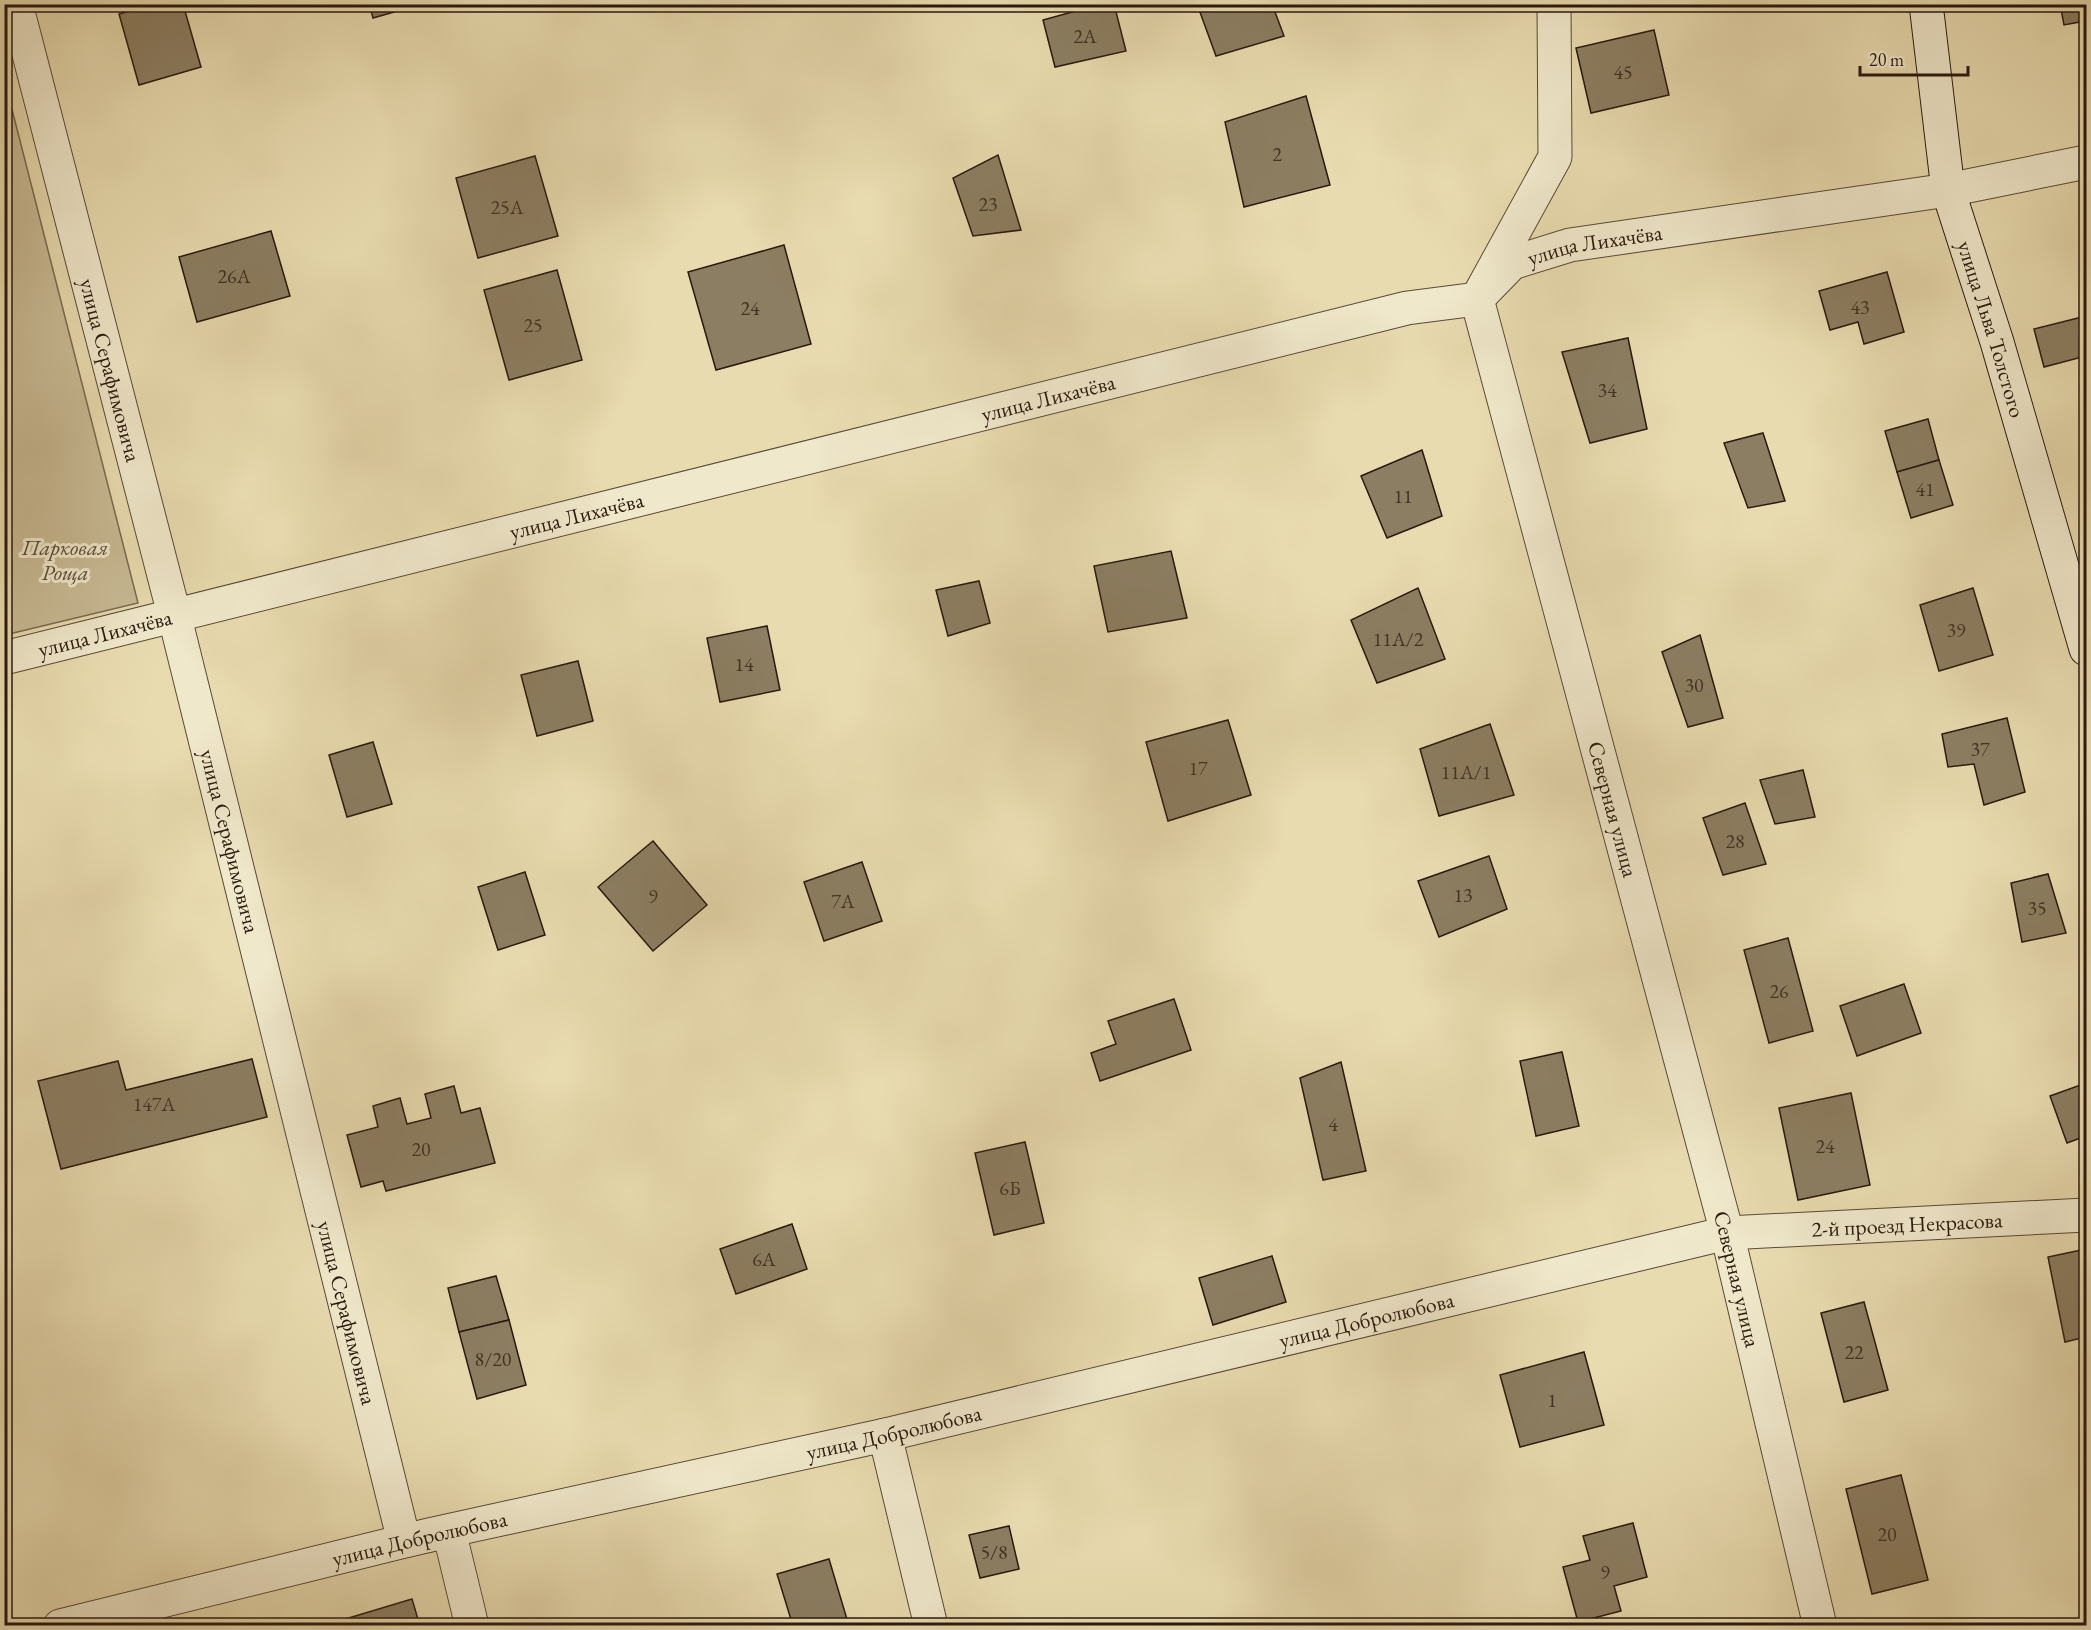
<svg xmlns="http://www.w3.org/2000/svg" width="2091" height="1630" viewBox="0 0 2091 1630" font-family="'EB Garamond',serif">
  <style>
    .green { fill: #c8ba94; stroke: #786a51; stroke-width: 1.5 }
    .building { fill: #8c7e62; stroke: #29190e; stroke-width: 1.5 }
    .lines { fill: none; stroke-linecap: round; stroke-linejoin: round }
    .street-casing { stroke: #594a36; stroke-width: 35 }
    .secondary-casing { stroke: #29190e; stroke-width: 35 }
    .street { stroke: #f0e8cb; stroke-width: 33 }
    .secondary { stroke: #f0e8cb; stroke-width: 33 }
    .labels { text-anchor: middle; stroke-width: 6; stroke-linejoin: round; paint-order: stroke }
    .number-label { font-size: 20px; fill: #423223 }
    .street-label { font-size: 22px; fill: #29190e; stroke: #f0e8cb }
    .park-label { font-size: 22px; font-style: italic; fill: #594936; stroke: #f0e8cb }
  </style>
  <rect width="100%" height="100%" fill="#e8dbaf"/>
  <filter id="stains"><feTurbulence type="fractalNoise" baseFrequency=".00333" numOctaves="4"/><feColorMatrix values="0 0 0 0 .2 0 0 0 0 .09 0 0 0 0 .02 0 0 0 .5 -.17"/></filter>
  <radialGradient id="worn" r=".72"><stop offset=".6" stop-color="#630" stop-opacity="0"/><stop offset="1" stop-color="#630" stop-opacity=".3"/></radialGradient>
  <polygon class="green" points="5,82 138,603 5,635 4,635"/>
  <g class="building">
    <polygon points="153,4 183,4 201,67 139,85 119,14"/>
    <polygon points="369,4 422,4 373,18"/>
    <polygon points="1101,4 1114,4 1126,51 1055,67 1043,20"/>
    <polygon points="1197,4 1272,4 1284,36 1216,56"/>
    <polygon points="2060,4 2086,4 2086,44 2084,44 2080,22 2064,25"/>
    <polygon points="1654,30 1669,95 1591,113 1576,48"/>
    <polygon points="1306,96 1330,185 1244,207 1225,122"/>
    <polygon points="998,155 1021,230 973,236 953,178"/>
    <polygon points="535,156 558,236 478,258 456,178"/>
    <polygon points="271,231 290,296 197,322 179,257"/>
    <polygon points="784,245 811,344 716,370 688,272"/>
    <polygon points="557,270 582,360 509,380 484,290"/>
    <polygon points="1887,272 1904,332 1864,344 1858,322 1830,330 1819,291"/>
    <polygon points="2086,316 2086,356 2044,367 2034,329"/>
    <polygon points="1628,338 1647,429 1590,443 1562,352"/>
    <polygon points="1928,419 1939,460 1897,472 1885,431"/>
    <polygon points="1763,433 1785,501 1748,508 1724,443"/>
    <polygon points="1422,450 1442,516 1387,538 1361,476"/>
    <polygon points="1939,460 1953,505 1911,518 1897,472"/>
    <polygon points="1171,551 1187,618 1108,632 1094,566"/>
    <polygon points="979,581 990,623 948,636 936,590"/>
    <polygon points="1418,588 1445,659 1377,683 1351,620"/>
    <polygon points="1973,588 1993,655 1939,671 1920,605"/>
    <polygon points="767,626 780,690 720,702 707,638"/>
    <polygon points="1700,635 1723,718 1688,727 1662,652"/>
    <polygon points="578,661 593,721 537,736 521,675"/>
    <polygon points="2007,718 2025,792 1984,805 1974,764 1948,767 1942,734"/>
    <polygon points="1228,720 1251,795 1168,821 1146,742"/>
    <polygon points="1490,724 1514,795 1439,816 1420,749"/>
    <polygon points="373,742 392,804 347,817 329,755"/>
    <polygon points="1803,770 1815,817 1775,824 1760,780"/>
    <polygon points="1745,803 1766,864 1723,875 1703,818"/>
    <polygon points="653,841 707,905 653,951 598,887"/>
    <polygon points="1489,856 1507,909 1439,937 1418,881"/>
    <polygon points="862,862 882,921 824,941 804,882"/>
    <polygon points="525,872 545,935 498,950 478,887"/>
    <polygon points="2048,874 2066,933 2022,942 2011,883"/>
    <polygon points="1788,938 1813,1031 1769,1043 1744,950"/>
    <polygon points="1904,984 1921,1033 1857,1056 1840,1006"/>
    <polygon points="1174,999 1191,1050 1100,1081 1091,1053 1116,1044 1108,1021"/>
    <polygon points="1562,1052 1579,1126 1536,1136 1520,1061"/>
    <polygon points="252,1059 267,1117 61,1169 38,1081 118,1061 126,1090"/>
    <polygon points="1341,1062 1366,1171 1323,1180 1300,1078"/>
    <polygon points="2086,1083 2086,1136 2067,1143 2050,1096"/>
    <polygon points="454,1086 461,1113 480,1108 495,1163 386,1191 383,1181 361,1187 347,1135 378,1127 373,1106 400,1098 407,1124 431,1118 425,1094"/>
    <polygon points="1851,1093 1870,1185 1798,1200 1779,1108"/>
    <polygon points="1025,1142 1044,1223 994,1235 975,1153"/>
    <polygon points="792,1224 807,1269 736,1294 720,1249"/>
    <polygon points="2086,1249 2086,1337 2065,1342 2048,1257"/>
    <polygon points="1272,1256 1286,1302 1213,1325 1199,1278"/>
    <polygon points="496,1276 509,1320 459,1332 448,1288"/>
    <polygon points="1864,1302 1888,1390 1844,1402 1821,1313"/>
    <polygon points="509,1320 526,1385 477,1399 459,1332"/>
    <polygon points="1584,1352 1604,1425 1520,1447 1500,1375"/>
    <polygon points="1901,1475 1928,1580 1872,1594 1846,1489"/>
    <polygon points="1633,1523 1647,1577 1614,1586 1621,1611 1578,1622 1563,1567 1590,1560 1583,1536"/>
    <polygon points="1009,1526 1019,1569 980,1578 969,1535"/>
    <polygon points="829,1559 849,1626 793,1626 777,1574"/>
    <polygon points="412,1599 420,1626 333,1626 332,1623"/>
  </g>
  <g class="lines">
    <defs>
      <g id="street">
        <path id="s1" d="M 16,4 L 174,614 L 404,1541 L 449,1531 L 472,1626"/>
        <path id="s2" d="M 1554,4 L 1555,157 L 1477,299 L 1727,1233 L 1820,1626"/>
        <path id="s3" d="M 4,658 L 1407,308 L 1477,299 L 1512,263 L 1570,245 L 1948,190 L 2086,162"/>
        <polyline points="885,1435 931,1626"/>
        <path id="s4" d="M 60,1626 L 433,1534 L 885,1435 L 1727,1233 L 2086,1215"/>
      </g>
      <g id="secondary">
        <path id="s5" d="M 1926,4 L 1948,190 L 1997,342 L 2086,649"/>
      </g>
    </defs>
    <use href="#street" class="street-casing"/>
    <use href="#secondary" class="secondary-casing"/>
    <use href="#street" class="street"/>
    <use href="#secondary" class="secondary"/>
  </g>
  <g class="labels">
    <g class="number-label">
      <text x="1085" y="43">2А</text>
      <text x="1623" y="79">45</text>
      <text x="1277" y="161">2</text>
      <text x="988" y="211">23</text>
      <text x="507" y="214">25А</text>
      <text x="234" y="283">26А</text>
      <text x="1860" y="314">43</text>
      <text x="750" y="315">24</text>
      <text x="533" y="332">25</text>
      <text x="1607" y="397">34</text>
      <text x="1925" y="496">41</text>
      <text x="1403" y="503">11</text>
      <text x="1956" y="637">39</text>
      <text x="1398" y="646">11А/2</text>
      <text x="744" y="671">14</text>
      <text x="1694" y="692">30</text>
      <text x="1980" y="756">37</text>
      <text x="1198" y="775">17</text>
      <text x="1466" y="779">11А/1</text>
      <text x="1735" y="848">28</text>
      <text x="1463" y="902">13</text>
      <text x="653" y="903">9</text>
      <text x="843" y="908">7А</text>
      <text x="2037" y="915">35</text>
      <text x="1779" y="998">26</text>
      <text x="154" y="1111">147A</text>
      <text x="1333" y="1131">4</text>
      <text x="1825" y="1153">24</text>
      <text x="421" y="1156">20</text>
      <text x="1010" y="1195">6Б</text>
      <text x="764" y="1266">6А</text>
      <text x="1854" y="1359">22</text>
      <text x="493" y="1366">8/20</text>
      <text x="1552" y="1407">1</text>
      <text x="1887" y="1541">20</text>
      <text x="994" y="1559">5/8</text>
      <text x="1605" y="1579">9</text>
    </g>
    <g class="street-label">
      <text dy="8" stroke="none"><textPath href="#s3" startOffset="1652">улица Лихачёва</textPath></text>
      <text dy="8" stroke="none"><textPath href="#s5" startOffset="333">улица Льва Толстого</textPath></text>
      <text dy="8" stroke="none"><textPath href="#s1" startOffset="378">улица Серафимовича</textPath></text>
      <text dy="8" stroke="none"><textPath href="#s3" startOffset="1076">улица Лихачёва</textPath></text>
      <text dy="8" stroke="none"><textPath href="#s3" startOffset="590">улица Лихачёва</textPath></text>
      <text dy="8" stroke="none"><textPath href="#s3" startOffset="104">улица Лихачёва</textPath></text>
      <text dy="8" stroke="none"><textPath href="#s2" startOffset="843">Северная улица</textPath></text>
      <text dy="8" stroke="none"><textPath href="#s1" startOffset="864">улица Серафимовича</textPath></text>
      <text dy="8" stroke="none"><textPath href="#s4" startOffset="1893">2-й проезд Некрасова</textPath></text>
      <text dy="8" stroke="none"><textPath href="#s2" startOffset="1329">Северная улица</textPath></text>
      <text dy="8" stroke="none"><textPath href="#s1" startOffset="1350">улица Серафимовича</textPath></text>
      <text dy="8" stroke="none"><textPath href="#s4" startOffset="1342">улица Добролюбова</textPath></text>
      <text dy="8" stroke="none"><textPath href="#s4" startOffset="856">улица Добролюбова</textPath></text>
      <text dy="8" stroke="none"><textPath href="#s4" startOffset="370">улица Добролюбова</textPath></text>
    </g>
    <g class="park-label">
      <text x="65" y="555">Парковая<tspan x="65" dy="25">Роща</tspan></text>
    </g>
  </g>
  <rect width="2091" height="1630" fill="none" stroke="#e8dbaf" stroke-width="24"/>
  <rect x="6" y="6" width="2079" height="1618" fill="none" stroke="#29190e" stroke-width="3"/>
  <rect x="12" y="12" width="2067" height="1606" fill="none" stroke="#29190e" stroke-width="1.5"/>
  <path d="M1860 66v9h108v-9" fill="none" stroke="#29190e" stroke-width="3"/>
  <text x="1869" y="66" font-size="18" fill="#29190e" stroke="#f0e8cb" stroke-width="4.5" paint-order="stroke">20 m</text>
  <rect width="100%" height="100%" filter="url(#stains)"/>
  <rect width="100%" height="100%" fill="url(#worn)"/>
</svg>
